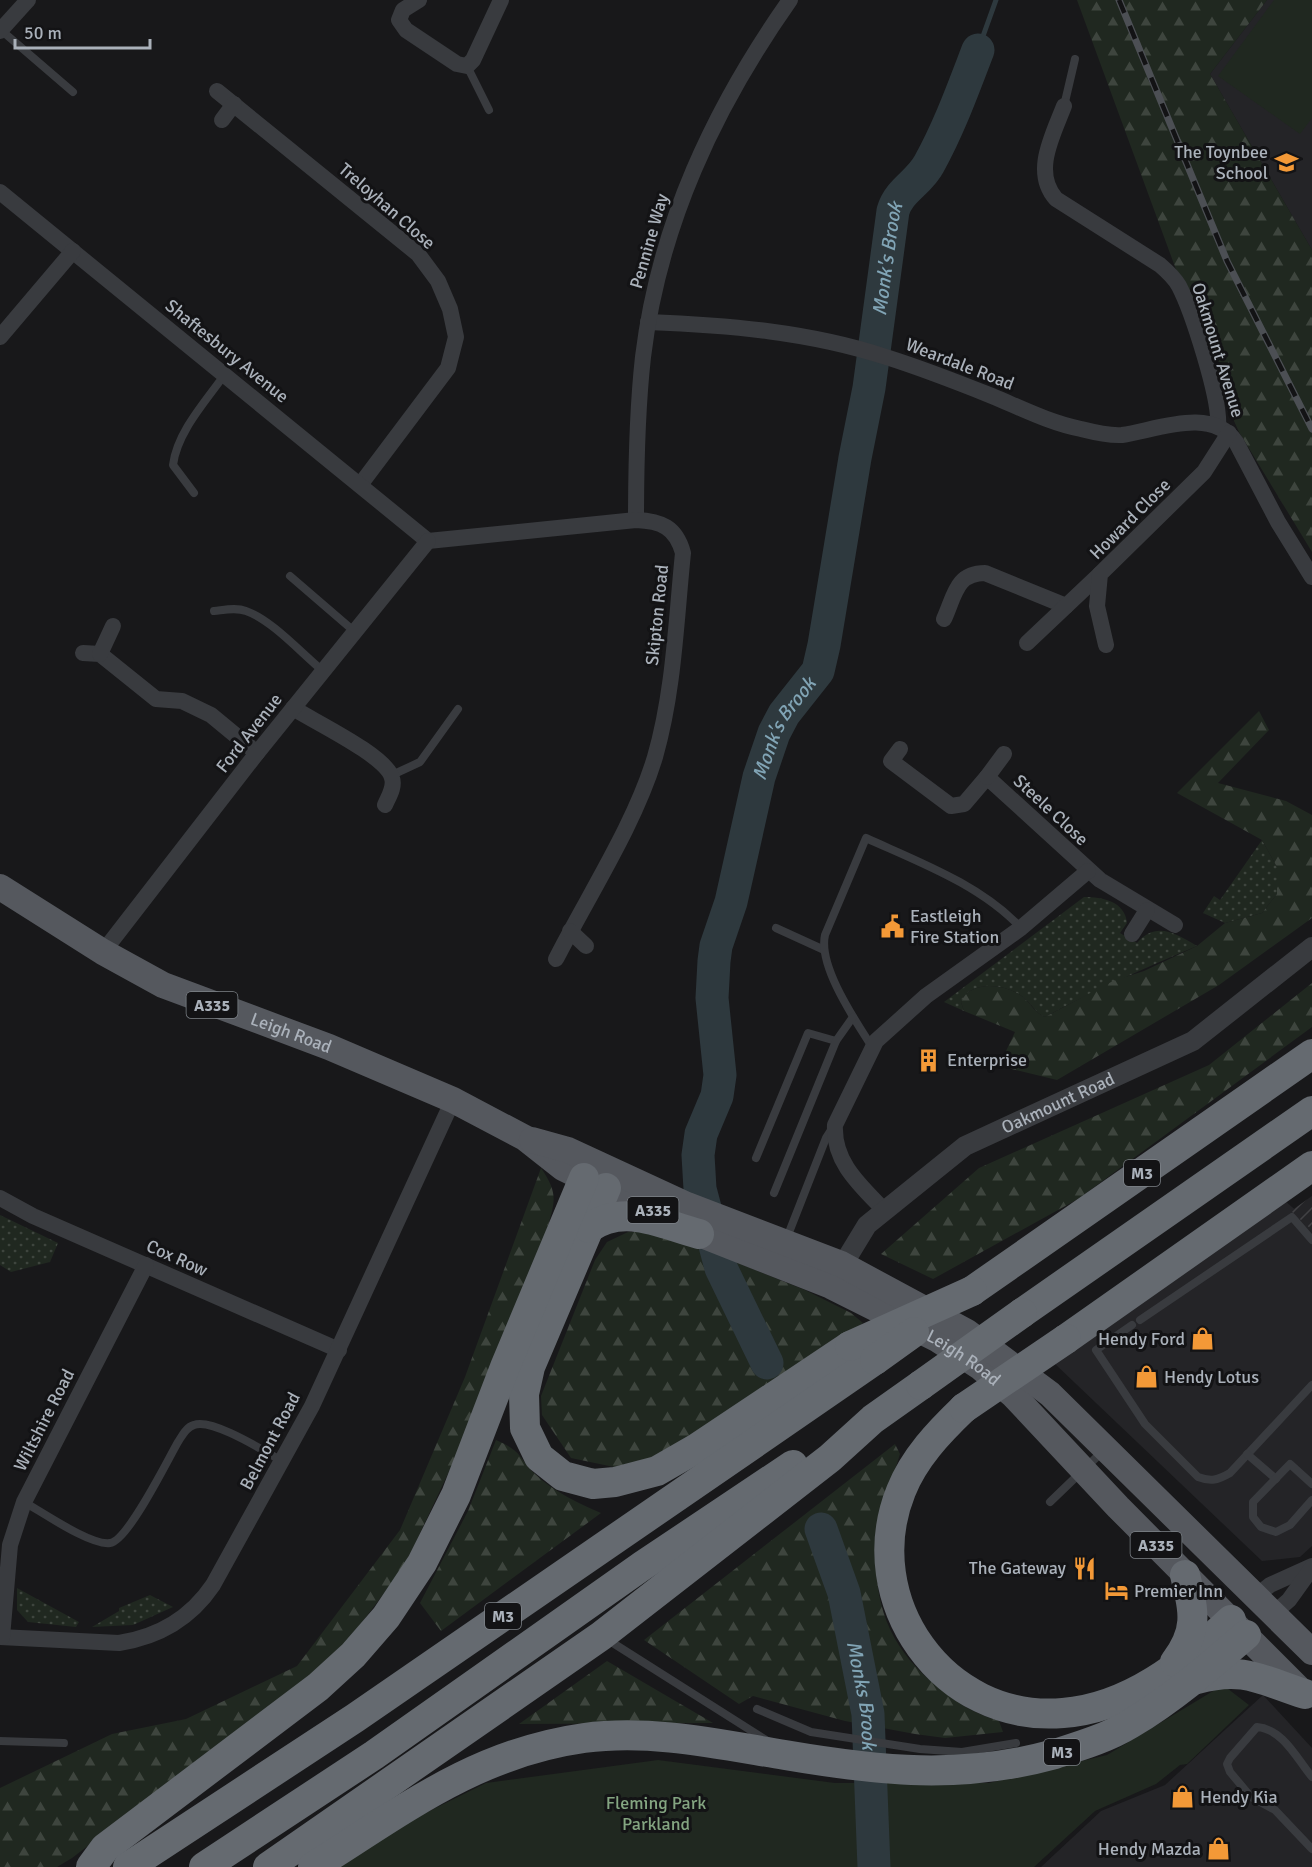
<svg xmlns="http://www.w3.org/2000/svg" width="1312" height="1867" viewBox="0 0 1312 1867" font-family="Signika,sans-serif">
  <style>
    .built { fill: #242427 }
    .industrial { fill: url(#industrial-furrows) }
    .grass { fill: url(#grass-dots) }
    .forest { fill: url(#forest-firs) }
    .park { fill: #202820 }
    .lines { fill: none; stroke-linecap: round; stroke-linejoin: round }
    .stream { stroke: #2e393e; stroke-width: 5 }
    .river { stroke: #2e393e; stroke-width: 33 }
    .service { stroke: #393b3f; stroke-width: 8 }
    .minor { stroke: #393b3f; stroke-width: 16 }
    .tertiary { stroke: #393b3f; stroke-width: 20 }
    .primary { stroke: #55585e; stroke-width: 26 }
    .motorway { stroke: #656a70; stroke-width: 30 }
    .rail-casing { stroke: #4c4f54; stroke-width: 7 }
    .rail { stroke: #131315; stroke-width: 4.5; stroke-dasharray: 14; stroke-linecap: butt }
    .motorway-bridge { stroke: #656a70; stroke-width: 30 }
    .labels { text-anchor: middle; stroke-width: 6; stroke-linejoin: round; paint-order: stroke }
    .shield { fill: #131315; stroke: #7d8288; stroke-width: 1.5 }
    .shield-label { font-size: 16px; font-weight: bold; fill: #aab1ba }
    .poi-label { font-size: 18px; fill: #aab1ba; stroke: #131315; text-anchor: start }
    .street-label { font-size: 18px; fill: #aab1ba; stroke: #131315 }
    .park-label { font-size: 18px; fill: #84a581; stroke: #131315 }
    .water-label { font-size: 20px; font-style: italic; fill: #81a4b5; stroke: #131315 }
  </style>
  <defs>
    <pattern id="industrial-furrows" width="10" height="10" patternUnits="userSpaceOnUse" patternTransform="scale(1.5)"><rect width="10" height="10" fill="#242427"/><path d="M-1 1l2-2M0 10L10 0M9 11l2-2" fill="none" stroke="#414144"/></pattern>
    <pattern id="grass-dots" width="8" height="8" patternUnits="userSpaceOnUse" patternTransform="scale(1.5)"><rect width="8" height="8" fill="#202820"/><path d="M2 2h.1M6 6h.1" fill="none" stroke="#3e453e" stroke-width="1.8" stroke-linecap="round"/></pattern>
    <pattern id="forest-firs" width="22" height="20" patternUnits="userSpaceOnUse" patternTransform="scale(1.5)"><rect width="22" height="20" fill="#202820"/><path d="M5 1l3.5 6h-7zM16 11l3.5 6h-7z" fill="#3e453e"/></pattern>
  </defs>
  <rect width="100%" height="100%" fill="#18181a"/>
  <g class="built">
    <polygon points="1267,0 1312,0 1312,250 1210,74"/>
    <polygon points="1285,1201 1312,1224 1312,1546 1300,1557 1262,1561 1054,1363"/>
    <polygon points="1263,1695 1312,1748 1312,1867 1041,1867 1101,1811 1165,1785"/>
  </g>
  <polygon class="industrial" points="1312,1196 1312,1230 1291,1211"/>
  <g class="grass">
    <polygon points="1262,840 1277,867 1277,894 1262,913 1225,923 1203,913 1214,896 1220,900"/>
    <path d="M 1084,897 C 1102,897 1125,901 1127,923 L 1120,933 L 1137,943 C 1156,921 1175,933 1197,946 C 1145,968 1095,990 1045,1017 C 1035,1013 1032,1004 1024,998 C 1008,984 971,979 961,1002 L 964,1011 L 944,1002 Z"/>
    <polygon points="0,1215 58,1243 50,1262 11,1272 0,1265"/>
    <polygon points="17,1588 79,1622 76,1627 28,1622 17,1610"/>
    <polygon points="150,1595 173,1607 133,1625 92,1627 119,1611 119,1608"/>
  </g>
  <g class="forest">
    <polygon points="1077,0 1267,0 1210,74 1312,250 1312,552 1239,432 1221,392"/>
    <path d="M 1259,711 L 1269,730 L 1218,783 L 1286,801 L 1312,815 L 1312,918 L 1219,985 L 1057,1080 L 999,1066 L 1015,1032 L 964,1011 L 961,1002 C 971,979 1008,984 1024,998 C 1032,1005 1035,1013 1045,1017 L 1113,981 L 1144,971 L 1197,946 L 1225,923 L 1262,913 L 1277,894 L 1277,867 L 1262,840 L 1177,793 Z"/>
    <polygon points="1312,983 1312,1027 1078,1199 933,1279 881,1254 979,1168 1209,1065"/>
    <path d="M 541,1168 C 559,1194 555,1202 546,1232 L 461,1446 L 413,1548 L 400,1572 L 338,1654 L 72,1858 L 57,1867 L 0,1867 L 0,1788 L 112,1734 L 186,1719 L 297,1666 L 400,1530 L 465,1377 Z"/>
    <polygon points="628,1232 653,1232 678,1239 805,1290 851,1313 863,1323 664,1457 614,1467 571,1458 542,1415 541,1396 595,1260 607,1242"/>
    <path d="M 496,1440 C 523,1452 517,1456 535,1474 C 554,1492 578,1503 601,1513 L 441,1631 L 420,1603 L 468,1511 Z"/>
    <path d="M 895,1444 L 900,1454 C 893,1478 879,1510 877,1534 C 872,1601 886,1646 939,1688 C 960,1705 974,1713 999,1721 L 1003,1732 L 945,1738 L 915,1734 L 845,1721 L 753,1696 L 739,1704 L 644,1640 Z"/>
    <polygon points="607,1661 713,1723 519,1724"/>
  </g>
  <g class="park">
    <polygon points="1274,0 1312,0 1312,118 1300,134 1218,76"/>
    <polygon points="1223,1685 1249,1705 1187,1764 1180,1765 1156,1784 1095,1811 1034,1867 332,1867 379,1836 486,1783 658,1760 835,1783 989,1783 1107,1755"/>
  </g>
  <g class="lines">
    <polyline class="stream" points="978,50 996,0"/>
    <g class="river">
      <path id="s1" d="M 767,1363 L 721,1268 L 700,1189 L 698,1155 L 701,1134 L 717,1096 L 720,1075 L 712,998 L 714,961 L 716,946 L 731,902 L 759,777 L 774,733 L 784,714 L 818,671 L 824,645 L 855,458 L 869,388 L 893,211 C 899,190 919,183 929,164 C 949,128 963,89 978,50"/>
      <path id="s2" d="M 821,1529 L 844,1593 L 868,1714 L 874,1867"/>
    </g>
    <g class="service">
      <polyline points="1,30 73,92"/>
      <polyline points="467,66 489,110"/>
      <polyline points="1064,106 1075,59"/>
      <path d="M 194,493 L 173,465 C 177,432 206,401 225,374"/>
      <polyline points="290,576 355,632"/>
      <path d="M 214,611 C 224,610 236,607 246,611 C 272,620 302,654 323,671"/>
      <polyline points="392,775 420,762 458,709"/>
      <polyline points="776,928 822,949"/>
      <path d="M 872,1047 C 855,1020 818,966 825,935 L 866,838 C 919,862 981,885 1021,928"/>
      <polyline points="756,1158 808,1033 836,1041"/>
      <polyline points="774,1193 836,1041 853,1017"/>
      <polyline points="786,1240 826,1138 833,1127"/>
      <polyline points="1140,1320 1292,1217 1312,1240"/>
      <path d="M 1132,1325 L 1096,1350 L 1145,1424 L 1198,1477 C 1211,1482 1218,1480 1230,1473 L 1312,1385"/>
      <polyline points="1247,1454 1276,1479"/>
      <polyline points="1312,1484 1290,1464 1253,1502 1253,1517 1261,1527 1276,1532 1290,1525 1312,1500"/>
      <path d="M 24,1502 C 42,1512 91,1546 110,1543 C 128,1541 167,1461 178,1442 C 182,1436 186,1427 194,1425 C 212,1418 264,1451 282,1461"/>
      <polyline points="1050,1502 1103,1451"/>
      <polyline points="605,1638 769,1742"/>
      <polyline points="757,1709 811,1732 920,1749 962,1752 1016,1743"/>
      <polyline points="0,1741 64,1743"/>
      <path d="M 1312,1777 C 1297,1759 1283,1729 1257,1727 L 1230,1758 L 1227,1764 L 1230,1772 L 1251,1797 L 1275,1810 L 1312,1849"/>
    </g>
    <g class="minor">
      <polyline points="419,0 403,10 399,20 406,30 457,64 467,66 473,60 501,0"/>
      <polyline points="0,31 28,0"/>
      <polyline points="217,91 418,254 438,281 450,309 456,337 448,368 360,485"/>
      <path d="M 1064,106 C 1053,135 1032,172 1056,199 L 1160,265 C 1167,271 1174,277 1179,286 C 1192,311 1221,400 1218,427"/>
      <polyline points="222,120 234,104"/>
      <polyline points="0,192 428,541"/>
      <path d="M 648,322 C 728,325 810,332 886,357 C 921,368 957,382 992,396 C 1021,408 1050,423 1081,429 C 1093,432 1109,436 1122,435 C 1157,430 1211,406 1236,442 L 1278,522 L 1312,577"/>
      <polyline points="0,337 73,251"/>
      <path d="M 636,520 C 636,466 637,411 643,357 C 659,225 714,108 790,0"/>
      <path d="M 428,541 L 636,520 C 661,521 676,527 683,553 C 676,621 674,691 655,757 C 635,824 588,896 556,959"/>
      <path d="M 944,619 C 955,595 956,573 985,573 L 1066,606"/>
      <polyline points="1027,643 1100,574"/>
      <polyline points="1106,645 1097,606 1100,574 1204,472 1229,433"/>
      <polyline points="83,653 100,654 156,699 182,701 211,715 257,753"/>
      <polyline points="100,654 113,626"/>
      <path d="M 293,708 C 313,721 387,756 392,778 C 395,787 389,796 385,805"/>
      <polyline points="900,749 891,761 951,806 964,804 987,777 1100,880 1175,925"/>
      <polyline points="987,777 1004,754"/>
      <polyline points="570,931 586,946"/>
      <polyline points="1132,934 1147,910"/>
      <polyline points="103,952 257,753 428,541"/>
      <polyline points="0,1198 33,1216 339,1350"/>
      <path d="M 884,1210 C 860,1185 833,1162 835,1125 L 876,1041 L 926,996 L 1021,928 L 1088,871"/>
      <polyline points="1255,1597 1270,1585 1312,1566"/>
      <polyline points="1273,1614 1289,1600 1312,1568"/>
      <path d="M 0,1637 L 119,1643 C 158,1637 190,1619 213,1585 L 312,1406 L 453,1100"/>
      <polyline points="2,1637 10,1545 24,1502 146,1265"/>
    </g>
    <path class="tertiary" id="s3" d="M 836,1276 L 867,1225 L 965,1146 L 1193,1041 L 1312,947"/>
    <g class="primary">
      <path id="s4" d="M 0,887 L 103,952 L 163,985 L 329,1047 L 453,1100 L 525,1138 L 563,1168 L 699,1234 L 831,1286 L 937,1339 L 980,1367 L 1013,1395 L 1118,1507 L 1305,1695"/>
      <polyline points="532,1140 568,1150 687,1205 841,1264 967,1332 1050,1394 1312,1652"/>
    </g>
    <g class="motorway">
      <polyline points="606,1188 530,1367 524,1394 525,1428 539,1457 563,1476 593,1484 615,1482 657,1471 697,1448 850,1346"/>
      <path d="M 589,1228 C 624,1203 662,1224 699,1234"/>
      <polyline points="972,1291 1312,1054"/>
      <polyline points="1022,1313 1312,1111"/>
      <polyline points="1066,1339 1312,1166"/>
      <path d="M 964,1408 C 939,1432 914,1458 901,1491 C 857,1600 943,1723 1063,1713 C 1129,1708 1184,1664 1231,1620"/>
      <path d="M 1175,1662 C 1199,1630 1194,1612 1185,1575"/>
      <path d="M 1197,1679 C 1244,1666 1261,1680 1305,1694"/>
      <polyline points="91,1867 105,1848 318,1687 353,1655 386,1617 422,1563 456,1495 505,1367 584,1178"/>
      <polyline points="128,1867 355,1718 875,1360"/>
      <polyline points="204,1867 374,1755 642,1566 793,1465"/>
      <polyline points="268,1867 601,1636 830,1458 873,1419 921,1385"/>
      <path d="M 313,1867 C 402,1811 476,1753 584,1738 C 651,1729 718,1744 785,1755 C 879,1771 961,1780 1055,1754 C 1080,1746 1107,1738 1130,1724 C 1172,1699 1209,1667 1246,1635"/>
    </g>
    <defs>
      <polyline id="rail" points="1119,0 1227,261 1312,429"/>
    </defs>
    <use href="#rail" class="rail-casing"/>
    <use href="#rail" class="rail"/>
    <g class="motorway-bridge">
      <polyline points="850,1346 972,1291"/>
      <polyline points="875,1360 914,1332"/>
      <polyline points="921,1385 1022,1313"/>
      <polyline points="964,1408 1066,1339"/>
    </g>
  </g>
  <defs>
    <symbol id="school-bare" viewBox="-9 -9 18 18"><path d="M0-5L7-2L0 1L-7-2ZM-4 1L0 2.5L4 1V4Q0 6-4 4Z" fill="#f39937" stroke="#131315" stroke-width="2.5" paint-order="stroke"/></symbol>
    <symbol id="civic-bare" viewBox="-9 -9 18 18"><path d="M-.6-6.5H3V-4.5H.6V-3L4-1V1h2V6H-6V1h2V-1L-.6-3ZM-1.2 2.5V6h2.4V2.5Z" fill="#f39937" stroke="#131315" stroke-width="2.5" paint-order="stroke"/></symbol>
    <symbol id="building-bare" viewBox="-9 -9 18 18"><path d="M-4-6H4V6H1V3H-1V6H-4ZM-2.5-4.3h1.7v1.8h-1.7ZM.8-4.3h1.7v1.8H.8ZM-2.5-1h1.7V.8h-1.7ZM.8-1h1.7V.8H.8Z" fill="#f39937" stroke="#131315" stroke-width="2.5" paint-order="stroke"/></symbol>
    <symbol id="shop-bare" viewBox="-9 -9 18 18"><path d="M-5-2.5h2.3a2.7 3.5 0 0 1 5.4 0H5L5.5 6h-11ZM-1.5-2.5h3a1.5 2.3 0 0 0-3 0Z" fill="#f39937" stroke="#131315" stroke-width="2.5" paint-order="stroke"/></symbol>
    <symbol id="restaurant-bare" viewBox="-9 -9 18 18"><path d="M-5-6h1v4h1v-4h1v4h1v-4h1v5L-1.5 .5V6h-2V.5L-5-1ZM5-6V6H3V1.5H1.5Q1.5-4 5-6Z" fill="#f39937" stroke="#131315" stroke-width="2.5" paint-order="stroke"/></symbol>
    <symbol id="hotel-bare" viewBox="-9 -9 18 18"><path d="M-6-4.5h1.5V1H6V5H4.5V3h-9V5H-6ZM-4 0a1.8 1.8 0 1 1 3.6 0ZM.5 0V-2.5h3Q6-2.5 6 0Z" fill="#f39937" stroke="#131315" stroke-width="2.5" paint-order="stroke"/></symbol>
  </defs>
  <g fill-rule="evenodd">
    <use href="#school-bare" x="1270" y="146" width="33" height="33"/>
    <use href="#civic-bare" x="876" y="910" width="33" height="33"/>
    <use href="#building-bare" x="912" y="1044" width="33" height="33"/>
    <use href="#shop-bare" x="1186" y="1322" width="33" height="33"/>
    <use href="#shop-bare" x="1130" y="1360" width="33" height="33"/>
    <use href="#restaurant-bare" x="1068" y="1552" width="33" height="33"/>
    <use href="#hotel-bare" x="1100" y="1574" width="33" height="33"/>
    <use href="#shop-bare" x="1166" y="1780" width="33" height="33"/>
    <use href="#shop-bare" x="1202" y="1832" width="33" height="33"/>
  </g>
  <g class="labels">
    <g class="shield">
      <rect x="186.5" y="992" width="51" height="26" rx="4.5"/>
      <rect x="1124" y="1160" width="36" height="26" rx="4.5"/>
      <rect x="627.5" y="1197" width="51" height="26" rx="4.5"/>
      <rect x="1130.5" y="1532" width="51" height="26" rx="4.5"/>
      <rect x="485" y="1603" width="36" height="26" rx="4.5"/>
      <rect x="1044" y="1739" width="36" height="26" rx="4.5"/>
    </g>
    <g class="shield-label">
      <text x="212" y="1011">A335</text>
      <text x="1142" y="1179">M3</text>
      <text x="653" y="1216">A335</text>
      <text x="1156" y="1551">A335</text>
      <text x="503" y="1622">M3</text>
      <text x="1062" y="1758">M3</text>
    </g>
    <g class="poi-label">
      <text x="1268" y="158" text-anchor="end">The Toynbee<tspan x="1268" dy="21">School</tspan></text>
      <text x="910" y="922">Eastleigh<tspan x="910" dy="21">Fire Station</tspan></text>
      <text x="947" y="1066">Enterprise</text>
      <text x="1185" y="1345" text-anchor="end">Hendy Ford</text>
      <text x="1164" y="1383">Hendy Lotus</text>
      <text x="1066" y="1574" text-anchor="end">The Gateway</text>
      <text x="1134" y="1597">Premier Inn</text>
      <text x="1200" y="1803">Hendy Kia</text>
      <text x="1201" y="1855" text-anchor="end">Hendy Mazda</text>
    </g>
    <g class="street-label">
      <text transform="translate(387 206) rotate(41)" y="6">Treloyhan Close</text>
      <text transform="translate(649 241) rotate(-74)" y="6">Pennine Way</text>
      <text transform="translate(1218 350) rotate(73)" y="6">Oakmount Avenue</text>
      <text transform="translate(227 351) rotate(39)" y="6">Shaftesbury Avenue</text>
      <text transform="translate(960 364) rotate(21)" y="6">Weardale Road</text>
      <text transform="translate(1130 519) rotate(-45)" y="6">Howard Close</text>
      <text transform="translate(657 615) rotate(-84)" y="6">Skipton Road</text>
      <text transform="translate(249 733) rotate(-52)" y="6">Ford Avenue</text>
      <text transform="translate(1051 810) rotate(43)" y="6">Steele Close</text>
      <text dy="6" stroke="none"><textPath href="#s4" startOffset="327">Leigh Road</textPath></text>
      <text dy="6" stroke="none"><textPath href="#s3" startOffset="288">Oakmount Road</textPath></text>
      <text transform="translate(177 1258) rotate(24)" y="6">Cox Row</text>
      <text dy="6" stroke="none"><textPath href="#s4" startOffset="1076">Leigh Road</textPath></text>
      <text transform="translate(44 1420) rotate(-63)" y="6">Wiltshire Road</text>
      <text transform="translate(270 1441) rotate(-62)" y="6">Belmont Road</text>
    </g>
    <g class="park-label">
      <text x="656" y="1809">Fleming Park<tspan x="656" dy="21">Parkland</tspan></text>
    </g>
    <g class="water-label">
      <text dy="7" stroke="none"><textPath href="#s1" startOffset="1150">Monk's Brook</textPath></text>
      <text dy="7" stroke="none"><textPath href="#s1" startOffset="664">Monk's Brook</textPath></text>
      <text dy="7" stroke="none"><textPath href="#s2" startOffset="172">Monks Brook</textPath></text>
    </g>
  </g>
  <path d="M15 39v9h135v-9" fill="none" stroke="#aab1ba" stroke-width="3"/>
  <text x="24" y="39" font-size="18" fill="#aab1ba" stroke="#131315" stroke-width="4.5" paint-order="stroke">50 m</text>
</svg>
